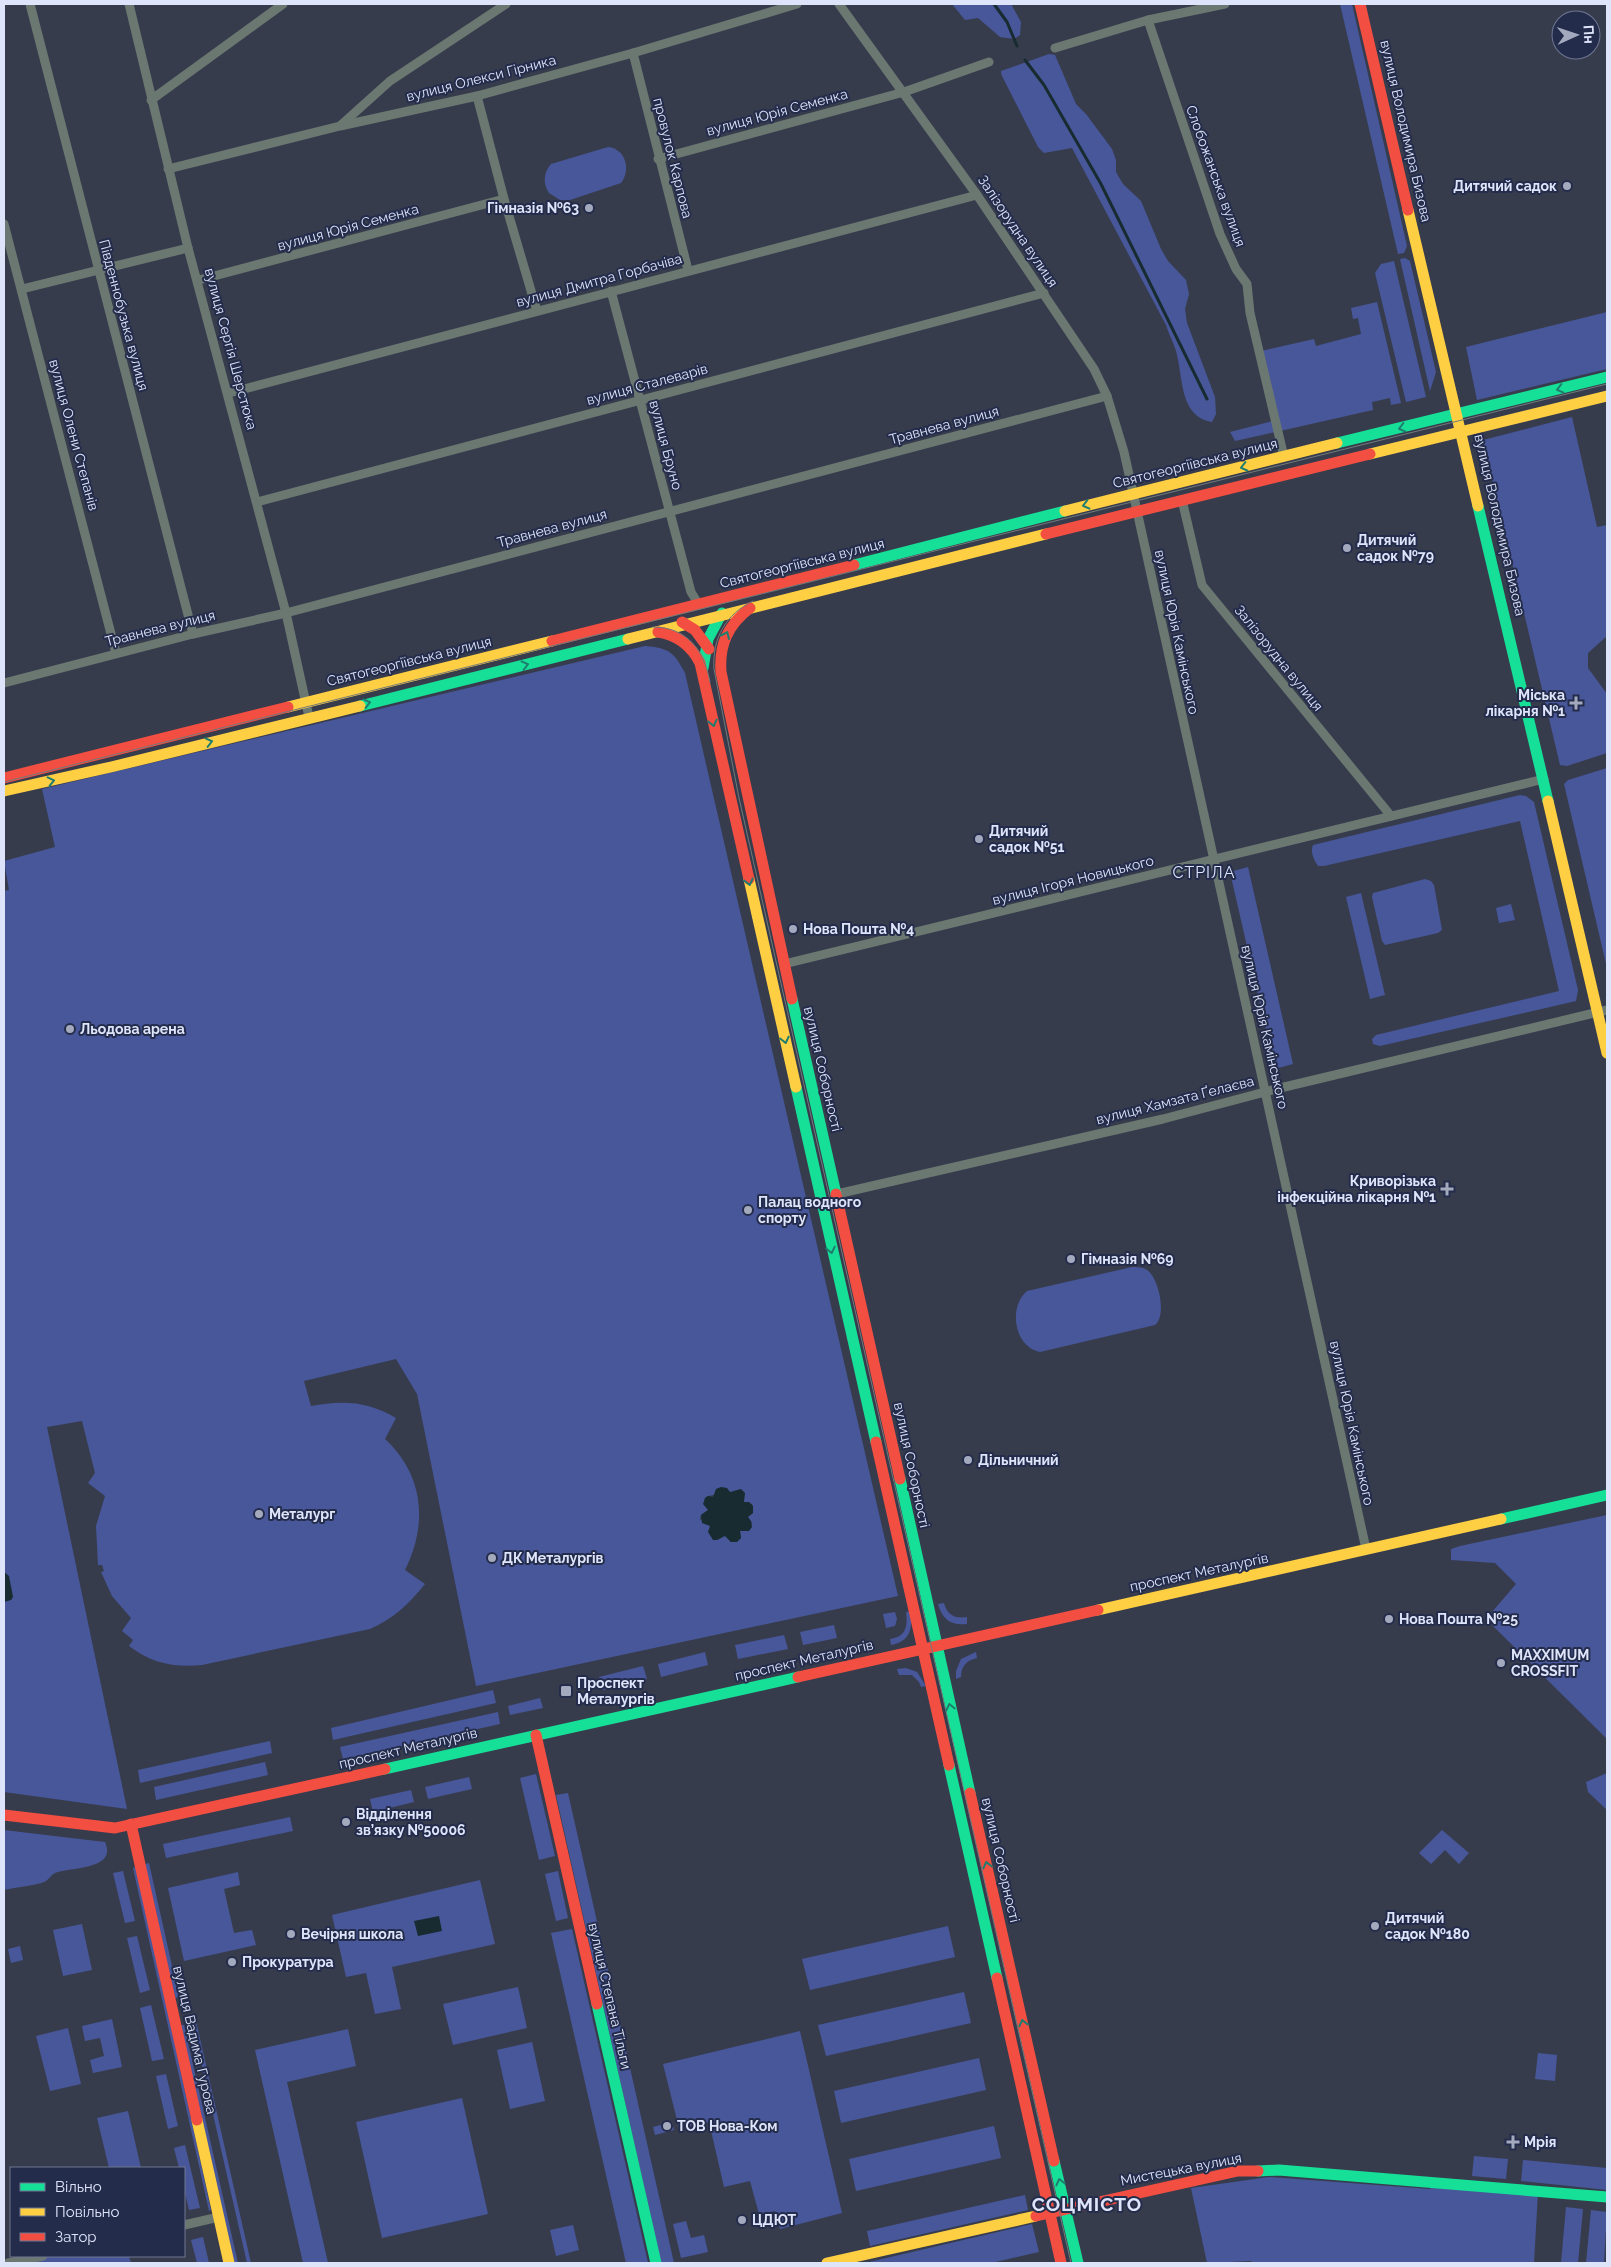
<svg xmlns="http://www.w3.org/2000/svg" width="1611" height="2267" viewBox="0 0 1611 2267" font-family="Raleway,sans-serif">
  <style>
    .green { fill: #47579a; fill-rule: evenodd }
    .water { fill: #172b30 }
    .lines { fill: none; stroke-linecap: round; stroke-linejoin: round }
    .stream { stroke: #172b30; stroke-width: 3 }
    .street { stroke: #6b7871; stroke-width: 9 }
    .fast { stroke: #16e098; stroke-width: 11 }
    .slow { stroke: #ffcf43; stroke-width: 11 }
    .jam { stroke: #f24e42; stroke-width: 11 }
    .tram { stroke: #727a7a; stroke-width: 1 }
    .oneway { stroke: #1e7d6e }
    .poi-dot { fill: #a4aabd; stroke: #242c4c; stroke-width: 2 }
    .labels { text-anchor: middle; stroke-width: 4; stroke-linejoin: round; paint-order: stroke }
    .street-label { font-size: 14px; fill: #dee5fa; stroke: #242c4c }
    .poi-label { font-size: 14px; font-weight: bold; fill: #dee5fa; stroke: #242c4c; text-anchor: start }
    .quarter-label { font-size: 16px; letter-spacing: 1px; fill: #dee5fa; stroke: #242c4c }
    .district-label { font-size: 19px; font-weight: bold; letter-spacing: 1px; fill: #dee5fa; stroke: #242c4c }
  </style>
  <rect width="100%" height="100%" fill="#373c4d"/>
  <g class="green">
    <polygon points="952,4 1011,4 1021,22 1020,35 1014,39 1000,37 978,18 965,20"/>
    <polygon points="1340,4 1352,4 1407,246 1404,253 1398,254"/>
    <path d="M 1049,54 L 1055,55 L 1076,104 L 1086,114 L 1112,149 L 1116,160 L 1116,172 L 1123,184 L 1141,201 L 1161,249 L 1168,261 L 1186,280 L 1189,294 L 1185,309 L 1187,323 L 1215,397 L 1216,414 L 1212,422 C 1180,417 1183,379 1177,355 C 1175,345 1169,335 1166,325 L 1072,148 L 1044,153 L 1038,147 L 1001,74 L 1001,71 Z"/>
    <path d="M 608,147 C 626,149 631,170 621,183 L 570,200 L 560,200 L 549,193 C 543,184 543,173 551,164 Z"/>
    <polygon points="1405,258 1410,261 1436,372 1430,391 1400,259"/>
    <polygon points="1394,261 1426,397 1406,402 1375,273 1381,264"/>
    <polygon points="1377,302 1401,403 1391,405 1390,398 1372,402 1373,410 1280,431 1261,351 1314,339 1316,346 1361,334 1358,318 1353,319 1351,308"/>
    <polygon points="1607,312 1607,369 1477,400 1466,347"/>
    <polygon points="1572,417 1597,527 1607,525 1607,636 1588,653 1588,668 1607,694 1607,753 1567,766 1560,765 1483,440"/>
    <polygon points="1273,421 1275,432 1235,441 1230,432"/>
    <path d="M 645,646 C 669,648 674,652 685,673 L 898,1596 L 476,1686 L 417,1394 L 396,1359 L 304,1381 L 311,1406 C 342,1400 368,1401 396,1418 L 385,1439 C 424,1475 428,1524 405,1570 L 425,1584 C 409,1604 393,1619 370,1629 L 202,1665 C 175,1668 151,1663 129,1646 L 133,1640 L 122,1631 L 131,1618 L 112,1596 L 101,1572 L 104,1571 L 102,1565 L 98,1565 L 96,1526 L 105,1496 L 88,1483 L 95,1473 L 82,1421 L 47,1427 L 127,1809 L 4,1792 L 4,891 L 9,890 L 4,861 L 55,847 L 42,789 ZM 730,1492 L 744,1502 L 752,1504 L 753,1513 L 747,1517 L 752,1523 L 747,1531 L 740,1530 L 741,1538 L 731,1542 L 725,1535 L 717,1540 L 713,1540 L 711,1526 L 700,1519 L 701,1515 L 708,1510 L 705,1498 L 708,1496 Z"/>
    <polygon points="1607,768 1607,968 1564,784 1568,780"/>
    <path d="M 1520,795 L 1526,796 L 1534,802 L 1578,990 L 1576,1001 L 1380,1046 L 1373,1044 L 1372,1039 L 1376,1035 L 1559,991 L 1520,821 L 1324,866 L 1318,866 C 1314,860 1310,852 1313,845 Z"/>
    <polygon points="1248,867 1293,1064 1275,1069 1230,872"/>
    <polygon points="1425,879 1431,881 1434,885 1442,930 1438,933 1385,945 1382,941 1372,897 1373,893"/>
    <polygon points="1361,893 1385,995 1370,999 1346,897"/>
    <polygon points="1511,904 1515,920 1499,923 1496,908"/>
    <path d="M 1132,1267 C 1137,1267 1143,1267 1147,1270 C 1159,1278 1167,1316 1155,1325 L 1040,1352 C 1014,1347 1008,1307 1027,1291 Z"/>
    <polygon points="1607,1515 1607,1739 1486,1619 1516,1584 1495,1563 1451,1560 1451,1549 1460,1546"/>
    <path d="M 944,1603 C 947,1615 955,1619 967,1617 L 967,1624 C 951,1626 942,1619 938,1604 Z"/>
    <path d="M 911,1611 C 912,1629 911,1641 891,1645 L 890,1639 C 906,1637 908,1626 906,1612 Z"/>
    <polygon points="895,1612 897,1619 895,1626 886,1628 883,1614"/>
    <polygon points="834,1625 837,1638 803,1645 800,1632"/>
    <polygon points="784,1635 788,1649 738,1659 735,1645"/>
    <polygon points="705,1652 708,1665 661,1677 658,1664"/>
    <path d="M 976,1652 L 977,1658 C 967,1660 961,1666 961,1677 L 956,1679 L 956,1671 L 961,1659 Z"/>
    <polygon points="643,1666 647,1679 603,1690 599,1677"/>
    <polygon points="906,1668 917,1672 926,1686 921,1687 919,1682 912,1675 899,1675 897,1669"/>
    <polygon points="493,1690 496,1703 333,1740 331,1728"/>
    <polygon points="540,1698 543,1708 510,1715 508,1706"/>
    <polygon points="498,1712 500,1724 343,1759 340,1747"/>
    <polygon points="270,1741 272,1753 140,1783 138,1770"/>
    <polygon points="265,1762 268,1775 156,1800 154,1787"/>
    <polygon points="1607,1773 1607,1810 1588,1792 1586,1782"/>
    <polygon points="536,1774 555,1856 539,1860 520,1778"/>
    <polygon points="469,1777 472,1789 428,1799 425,1787"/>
    <polygon points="411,1790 414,1802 373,1812 370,1799"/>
    <polygon points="568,1793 674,2263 661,2263 556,1795"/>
    <polygon points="290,1817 293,1831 166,1858 163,1844"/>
    <path d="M 4,1830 L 105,1842 C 118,1870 70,1867 55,1873 C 51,1875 49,1879 46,1881 C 40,1885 12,1888 4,1890 Z"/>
    <polygon points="1442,1830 1469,1853 1459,1864 1445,1850 1431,1864 1419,1853"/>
    <polygon points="149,1863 179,1997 175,1998 145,1864"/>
    <polygon points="136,1867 211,2210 209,2211 133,1868"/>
    <polygon points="123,1871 135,1921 125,1923 113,1873"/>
    <polygon points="558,1871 568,1918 556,1921 545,1874"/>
    <polygon points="238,1872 240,1885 224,1889 234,1933 252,1930 256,1945 184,1961 168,1888"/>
    <polygon points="480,1880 495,1944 392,1967 401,2009 375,2014 366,1973 346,1977 332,1915"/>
    <polygon points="82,1924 92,1970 63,1976 53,1930"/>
    <polygon points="948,1926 955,1957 810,1990 802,1959"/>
    <polygon points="572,1929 648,2263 626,2263 551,1933"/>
    <polygon points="137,1936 150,1990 140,1993 127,1938"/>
    <polygon points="20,1946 23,1960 11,1963 8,1949"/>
    <polygon points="518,1987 527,2028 453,2045 443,2004"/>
    <polygon points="964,1992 971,2023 826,2056 818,2025"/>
    <polygon points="151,2005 164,2059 152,2061 140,2008"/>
    <polygon points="112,2019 122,2067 93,2073 90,2060 104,2056 100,2038 85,2041 82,2026"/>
    <polygon points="196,2021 251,2263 247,2263 192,2022"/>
    <polygon points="180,2025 184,2025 238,2263 234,2263"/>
    <polygon points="68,2028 81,2084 50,2091 36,2036"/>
    <polygon points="348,2029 356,2066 287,2082 328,2263 303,2263 255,2050"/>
    <polygon points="800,2031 842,2213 780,2229 775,2211 759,2214 750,2181 724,2187 709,2122 679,2128 663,2064"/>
    <polygon points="532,2042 545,2101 510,2109 497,2050"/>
    <polygon points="1538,2053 1557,2055 1555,2081 1535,2079"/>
    <polygon points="979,2058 986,2090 841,2123 834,2091"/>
    <polygon points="166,2074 178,2126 168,2129 156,2076"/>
    <polygon points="462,2098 488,2214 382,2238 356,2122"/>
    <polygon points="128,2111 141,2168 109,2168 97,2118"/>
    <polygon points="672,2122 674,2130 655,2135 653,2127"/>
    <polygon points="994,2126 1001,2158 856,2191 849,2159"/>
    <polygon points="185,2145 200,2208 189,2210 184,2189 184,2168 179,2168 174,2148"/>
    <polygon points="1474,2156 1508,2159 1506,2179 1472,2176"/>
    <polygon points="1523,2160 1607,2168 1607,2190 1521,2181"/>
    <polygon points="1269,2177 1430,2189 1431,2183 1538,2192 1534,2263 1252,2263 1251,2261 1207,2263 1191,2188"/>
    <polygon points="1025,2195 1028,2210 870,2246 867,2231"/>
    <polygon points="1566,2207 1583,2209 1578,2263 1561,2263"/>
    <polygon points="1591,2210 1607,2212 1604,2263 1586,2263"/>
    <polygon points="686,2221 691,2238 704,2235 708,2252 681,2258 673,2224"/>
    <polygon points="1032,2224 1039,2252 991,2263 865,2263"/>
    <polygon points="573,2225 579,2250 556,2256 550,2230"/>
    <polygon points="203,2237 209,2263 197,2263 191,2240"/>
    <polygon points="43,2256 129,2256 131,2263 8,2263"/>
  </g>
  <g class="water">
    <polygon points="721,1487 727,1488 730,1492 741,1489 745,1493 744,1502 749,1502 753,1506 753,1513 748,1517 751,1521 752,1527 749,1531 740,1531 741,1538 737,1542 731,1542 725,1536 717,1540 713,1540 708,1532 710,1526 702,1523 701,1515 708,1510 703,1504 705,1498 708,1496 713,1497 716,1489"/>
    <polygon points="4,1572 9,1576 13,1597 11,1600 4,1602"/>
    <polygon points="439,1916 442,1931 418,1936 414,1921"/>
  </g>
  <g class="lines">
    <g class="stream">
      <polyline points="994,4 1007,22 1017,46"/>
      <polyline points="1025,60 1044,85 1101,184 1207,399"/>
    </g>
    <g class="street">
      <polyline points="30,4 193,634"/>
      <polyline points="129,4 188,248 286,613 309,717"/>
      <polyline points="839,4 977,195 1094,369 1107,396 1124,452 1366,1549"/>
      <polyline points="1148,20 1220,234 1236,269 1247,284 1250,313 1284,457"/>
      <polyline points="1055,48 1148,20 1225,4"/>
      <polyline points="633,53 688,270"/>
      <polyline points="477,96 504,199 537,311"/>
      <polyline points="151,100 283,4"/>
      <polyline points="341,125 390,81 506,4"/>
      <polyline points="658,159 904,92 989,62"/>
      <polyline points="168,169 340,126 477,96 633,53 797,4"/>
      <polyline points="4,224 116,653"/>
      <polyline points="199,280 504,199"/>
      <polyline points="22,289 188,248"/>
      <polyline points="611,291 691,592 699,605"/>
      <polyline points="229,393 977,195"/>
      <polyline points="1182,500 1202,585 1391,816"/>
      <polyline points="257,502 1044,293"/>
      <polyline points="4,683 193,634 286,613 1107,396"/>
      <polyline points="784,964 1544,779"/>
      <polyline points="837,1194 1163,1119 1276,1089 1607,1010"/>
      <polyline points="184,2225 219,2217"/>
      <polyline points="8,2263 43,2256"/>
    </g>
    <g class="fast">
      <polyline points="1337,443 1607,377"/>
      <polyline points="1478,506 1548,801"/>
      <polyline points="854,565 1065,511"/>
      <polyline points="703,668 708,639 722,613"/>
      <polyline points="360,706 628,639"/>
      <polyline points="792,999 836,1194"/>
      <polyline points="796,1087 876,1442"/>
      <polyline points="900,1479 970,1793"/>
      <polyline points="1501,1519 1607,1495"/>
      <polyline points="949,1765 997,1978"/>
      <polyline points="385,1769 798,1677"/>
      <polyline points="597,2004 656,2263"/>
      <polyline points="1054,2161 1078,2263"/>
      <polyline points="1258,2171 1279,2170 1607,2197"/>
    </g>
    <g class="slow">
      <polyline points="1408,210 1478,506"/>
      <polyline points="1370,454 1607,396"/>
      <polyline points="1065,511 1337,443"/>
      <polyline points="628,639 1046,534"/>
      <polyline points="288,707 552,641"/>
      <polyline points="4,791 111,767 360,706"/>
      <polyline points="1548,801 1607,1053"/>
      <polyline points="749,879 796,1087"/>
      <polyline points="1098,1610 1501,1519"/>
      <polyline points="197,2120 229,2263"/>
      <polyline points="827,2263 1036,2216"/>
    </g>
    <g class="jam">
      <polyline points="1360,4 1408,210"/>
      <polyline points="1046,534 1370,454"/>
      <path d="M 750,608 C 728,625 719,644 721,672 L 792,999"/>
      <polyline points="682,622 695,630 709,649"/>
      <path d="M 658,632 C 678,635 691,645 700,663 L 749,879"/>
      <polyline points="552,641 854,565"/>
      <polyline points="4,778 288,707"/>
      <polyline points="836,1194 900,1479"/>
      <polyline points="876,1442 949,1765"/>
      <polyline points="798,1677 1098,1610"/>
      <polyline points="536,1735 597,2004"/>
      <polyline points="970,1793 1054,2161"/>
      <polyline points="4,1815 115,1828 385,1769"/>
      <polyline points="131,1824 197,2120"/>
      <polyline points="997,1978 1061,2263"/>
      <polyline points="1036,2216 1238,2171 1258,2171"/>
    </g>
    <g class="tram">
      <path d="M 753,601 C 726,614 712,638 714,669 L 739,798 L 1071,2263"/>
      <path d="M 653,627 C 687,627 704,650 710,682"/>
      <polyline points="4,782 1607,384"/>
    </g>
  </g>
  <defs><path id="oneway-chevron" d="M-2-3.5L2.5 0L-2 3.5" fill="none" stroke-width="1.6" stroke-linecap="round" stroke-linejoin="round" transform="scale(1.25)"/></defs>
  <g class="oneway">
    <use href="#oneway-chevron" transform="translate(1560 389) rotate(166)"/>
    <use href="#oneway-chevron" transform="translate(1402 428) rotate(166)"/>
    <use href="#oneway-chevron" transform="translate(1244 467) rotate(166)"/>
    <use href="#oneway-chevron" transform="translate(1086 505) rotate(166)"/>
    <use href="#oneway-chevron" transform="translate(726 635) rotate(-66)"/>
    <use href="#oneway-chevron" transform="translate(525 665) rotate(-14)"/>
    <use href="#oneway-chevron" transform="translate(367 703) rotate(-14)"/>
    <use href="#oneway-chevron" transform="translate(713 723) rotate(77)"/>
    <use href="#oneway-chevron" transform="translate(209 742) rotate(-14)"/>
    <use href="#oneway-chevron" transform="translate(51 781) rotate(-13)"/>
    <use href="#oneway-chevron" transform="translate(749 882) rotate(77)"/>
    <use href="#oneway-chevron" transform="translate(785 1040) rotate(77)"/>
    <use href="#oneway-chevron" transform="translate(831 1250) rotate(78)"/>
    <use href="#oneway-chevron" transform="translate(950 1707) rotate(-103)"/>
    <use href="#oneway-chevron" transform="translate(987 1865) rotate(-103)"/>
    <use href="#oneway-chevron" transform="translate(1023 2023) rotate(-103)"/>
    <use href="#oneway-chevron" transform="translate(1060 2182) rotate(-103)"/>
  </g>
  <g class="poi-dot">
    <circle cx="1567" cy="186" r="5"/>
    <circle cx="589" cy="208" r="5"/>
    <circle cx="1347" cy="548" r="5"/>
    <path d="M1573.5 695.5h5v5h5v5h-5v5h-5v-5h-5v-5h5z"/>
    <circle cx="979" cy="839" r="5"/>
    <circle cx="793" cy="929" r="5"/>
    <circle cx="70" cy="1029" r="5"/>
    <path d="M1444.5 1181.5h5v5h5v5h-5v5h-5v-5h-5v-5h5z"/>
    <circle cx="748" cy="1210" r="5"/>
    <circle cx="1071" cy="1259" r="5"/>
    <circle cx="968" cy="1460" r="5"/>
    <circle cx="259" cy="1514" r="5"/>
    <circle cx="492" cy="1558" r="5"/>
    <circle cx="1389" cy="1619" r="5"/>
    <circle cx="1501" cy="1663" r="5"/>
    <rect x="560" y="1685" width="12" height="12" rx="2.5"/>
    <circle cx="346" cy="1822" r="5"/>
    <circle cx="1375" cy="1926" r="5"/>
    <circle cx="291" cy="1934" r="5"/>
    <circle cx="232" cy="1962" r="5"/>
    <circle cx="667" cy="2126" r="5"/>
    <path d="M1510.5 2134.5h5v5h5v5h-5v5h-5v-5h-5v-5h5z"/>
    <circle cx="742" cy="2220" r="5"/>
  </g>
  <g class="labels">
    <g class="street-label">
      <text transform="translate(481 78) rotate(-14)" y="5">вулиця Олекси Гірника</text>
      <text transform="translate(777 112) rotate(-15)" y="5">вулиця Юрія Семенка</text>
      <text transform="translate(1406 131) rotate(77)" y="5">вулиця Володимира Бизова</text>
      <text transform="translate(673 158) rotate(76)" y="5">провулок Карпова</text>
      <text transform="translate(1216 176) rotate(70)" y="5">Слобожанська вулиця</text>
      <text transform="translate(348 227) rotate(-15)" y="5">вулиця Юрія Семенка</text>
      <text transform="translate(1018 231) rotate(56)" y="5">Залізорудна вулиця</text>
      <text transform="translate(599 280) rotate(-15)" y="5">вулиця Дмитра Горбачіва</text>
      <text transform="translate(124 315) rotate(75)" y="5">Південнобузька вулиця</text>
      <text transform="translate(231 349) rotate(75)" y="5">вулиця Сергія Шерстюка</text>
      <text transform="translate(647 384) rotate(-15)" y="5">вулиця Сталеварів</text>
      <text transform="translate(944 425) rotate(-15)" y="5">Травнева вулиця</text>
      <text transform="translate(74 435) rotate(75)" y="5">вулиця Олени Степанів</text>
      <text transform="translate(666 445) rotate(75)" y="5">вулиця Бруно</text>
      <text transform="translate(1195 463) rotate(-14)" y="5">Святогеоргіївська вулиця</text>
      <text transform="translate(1500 525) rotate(77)" y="5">вулиця Володимира Бизова</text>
      <text transform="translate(552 528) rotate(-15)" y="5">Травнева вулиця</text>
      <text transform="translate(802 563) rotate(-14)" y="5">Святогеоргіївська вулиця</text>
      <text transform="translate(160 628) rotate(-14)" y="5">Травнева вулиця</text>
      <text transform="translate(1177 632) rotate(78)" y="5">вулиця Юрія Камінського</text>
      <text transform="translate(1279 658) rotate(51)" y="5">Залізорудна вулиця</text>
      <text transform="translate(409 661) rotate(-14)" y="5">Святогеоргіївська вулиця</text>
      <text transform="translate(1073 880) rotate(-14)" y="5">вулиця Ігоря Новицького</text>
      <text transform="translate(1265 1027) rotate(77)" y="5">вулиця Юрія Камінського</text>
      <text transform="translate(823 1069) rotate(77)" y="5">вулиця Соборності</text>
      <text transform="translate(1175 1100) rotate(-14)" y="5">вулиця Хамзата Ґелаєва</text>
      <text transform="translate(1352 1423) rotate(78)" y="5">вулиця Юрія Камінського</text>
      <text transform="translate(912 1465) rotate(78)" y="5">вулиця Соборності</text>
      <text transform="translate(1199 1572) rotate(-12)" y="5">проспект Металургів</text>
      <text transform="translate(804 1660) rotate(-13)" y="5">проспект Металургів</text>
      <text transform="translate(408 1748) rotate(-13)" y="5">проспект Металургів</text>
      <text transform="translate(1001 1860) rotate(77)" y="5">вулиця Соборності</text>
      <text transform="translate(610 1996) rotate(77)" y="5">вулиця Степана Тільги</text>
      <text transform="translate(195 2040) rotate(77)" y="5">вулиця Вадима Гурова</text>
      <text transform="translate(1181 2169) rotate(-11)" y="5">Мистецька вулиця</text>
    </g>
    <g class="poi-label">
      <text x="1557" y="191" text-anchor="end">Дитячий садок</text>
      <text x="579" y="213" text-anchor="end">Гімназія №63</text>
      <text x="1357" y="545">Дитячий<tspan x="1357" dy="16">садок №79</tspan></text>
      <text x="1565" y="700" text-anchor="end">Міська<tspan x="1565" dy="16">лікарня №1</tspan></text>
      <text x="989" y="836">Дитячий<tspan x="989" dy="16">садок №51</tspan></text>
      <text x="803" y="934">Нова Пошта №4</text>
      <text x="80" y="1034">Льодова арена</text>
      <text x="1436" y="1186" text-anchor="end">Криворізька<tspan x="1436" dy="16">інфекційна лікарня №1</tspan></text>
      <text x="758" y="1207">Палац водного<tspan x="758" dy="16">спорту</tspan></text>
      <text x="1081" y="1264">Гімназія №69</text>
      <text x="978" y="1465">Дільничний</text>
      <text x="269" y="1519">Металург</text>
      <text x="502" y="1563">ДК Металургів</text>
      <text x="1399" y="1624">Нова Пошта №25</text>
      <text x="1511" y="1660">MAXXIMUM<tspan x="1511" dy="16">CROSSFIT</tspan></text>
      <text x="577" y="1688">Проспект<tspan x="577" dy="16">Металургів</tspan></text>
      <text x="356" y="1819">Відділення<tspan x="356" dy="16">зв’язку №50006</tspan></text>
      <text x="1385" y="1923">Дитячий<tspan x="1385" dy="16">садок №180</tspan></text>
      <text x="301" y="1939">Вечірня школа</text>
      <text x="242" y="1967">Прокуратура</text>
      <text x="677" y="2131">ТОВ Нова-Ком</text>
      <text x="1524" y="2147">Мрія</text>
      <text x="752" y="2225">ЦДЮТ</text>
    </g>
    <g class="quarter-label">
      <text x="1204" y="878">СТРІЛА</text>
    </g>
    <g class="district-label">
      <text x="1087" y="2211">СОЦМІСТО</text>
    </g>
  </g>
  <rect width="1611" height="2267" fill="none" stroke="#dee5fa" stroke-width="10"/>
  <rect x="10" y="2167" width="175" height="90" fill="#242c4c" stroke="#6e7692"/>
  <rect x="20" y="2183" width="25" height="8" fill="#16e098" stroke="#6e7692"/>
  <text x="55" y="2192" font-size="15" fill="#dee5fa">Вільно</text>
  <rect x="20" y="2208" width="25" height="8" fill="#ffcf43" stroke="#6e7692"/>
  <text x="55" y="2217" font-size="15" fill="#dee5fa">Повільно</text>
  <rect x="20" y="2233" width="25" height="8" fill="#f24e42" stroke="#6e7692"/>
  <text x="55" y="2242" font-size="15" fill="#dee5fa">Затор</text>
  <g transform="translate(1576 35) rotate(87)"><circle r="24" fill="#242c4c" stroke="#6e7692"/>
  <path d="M0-4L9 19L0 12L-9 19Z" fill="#a4aabd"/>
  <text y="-8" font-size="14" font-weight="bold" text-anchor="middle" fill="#dee5fa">Пн</text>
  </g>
</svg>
